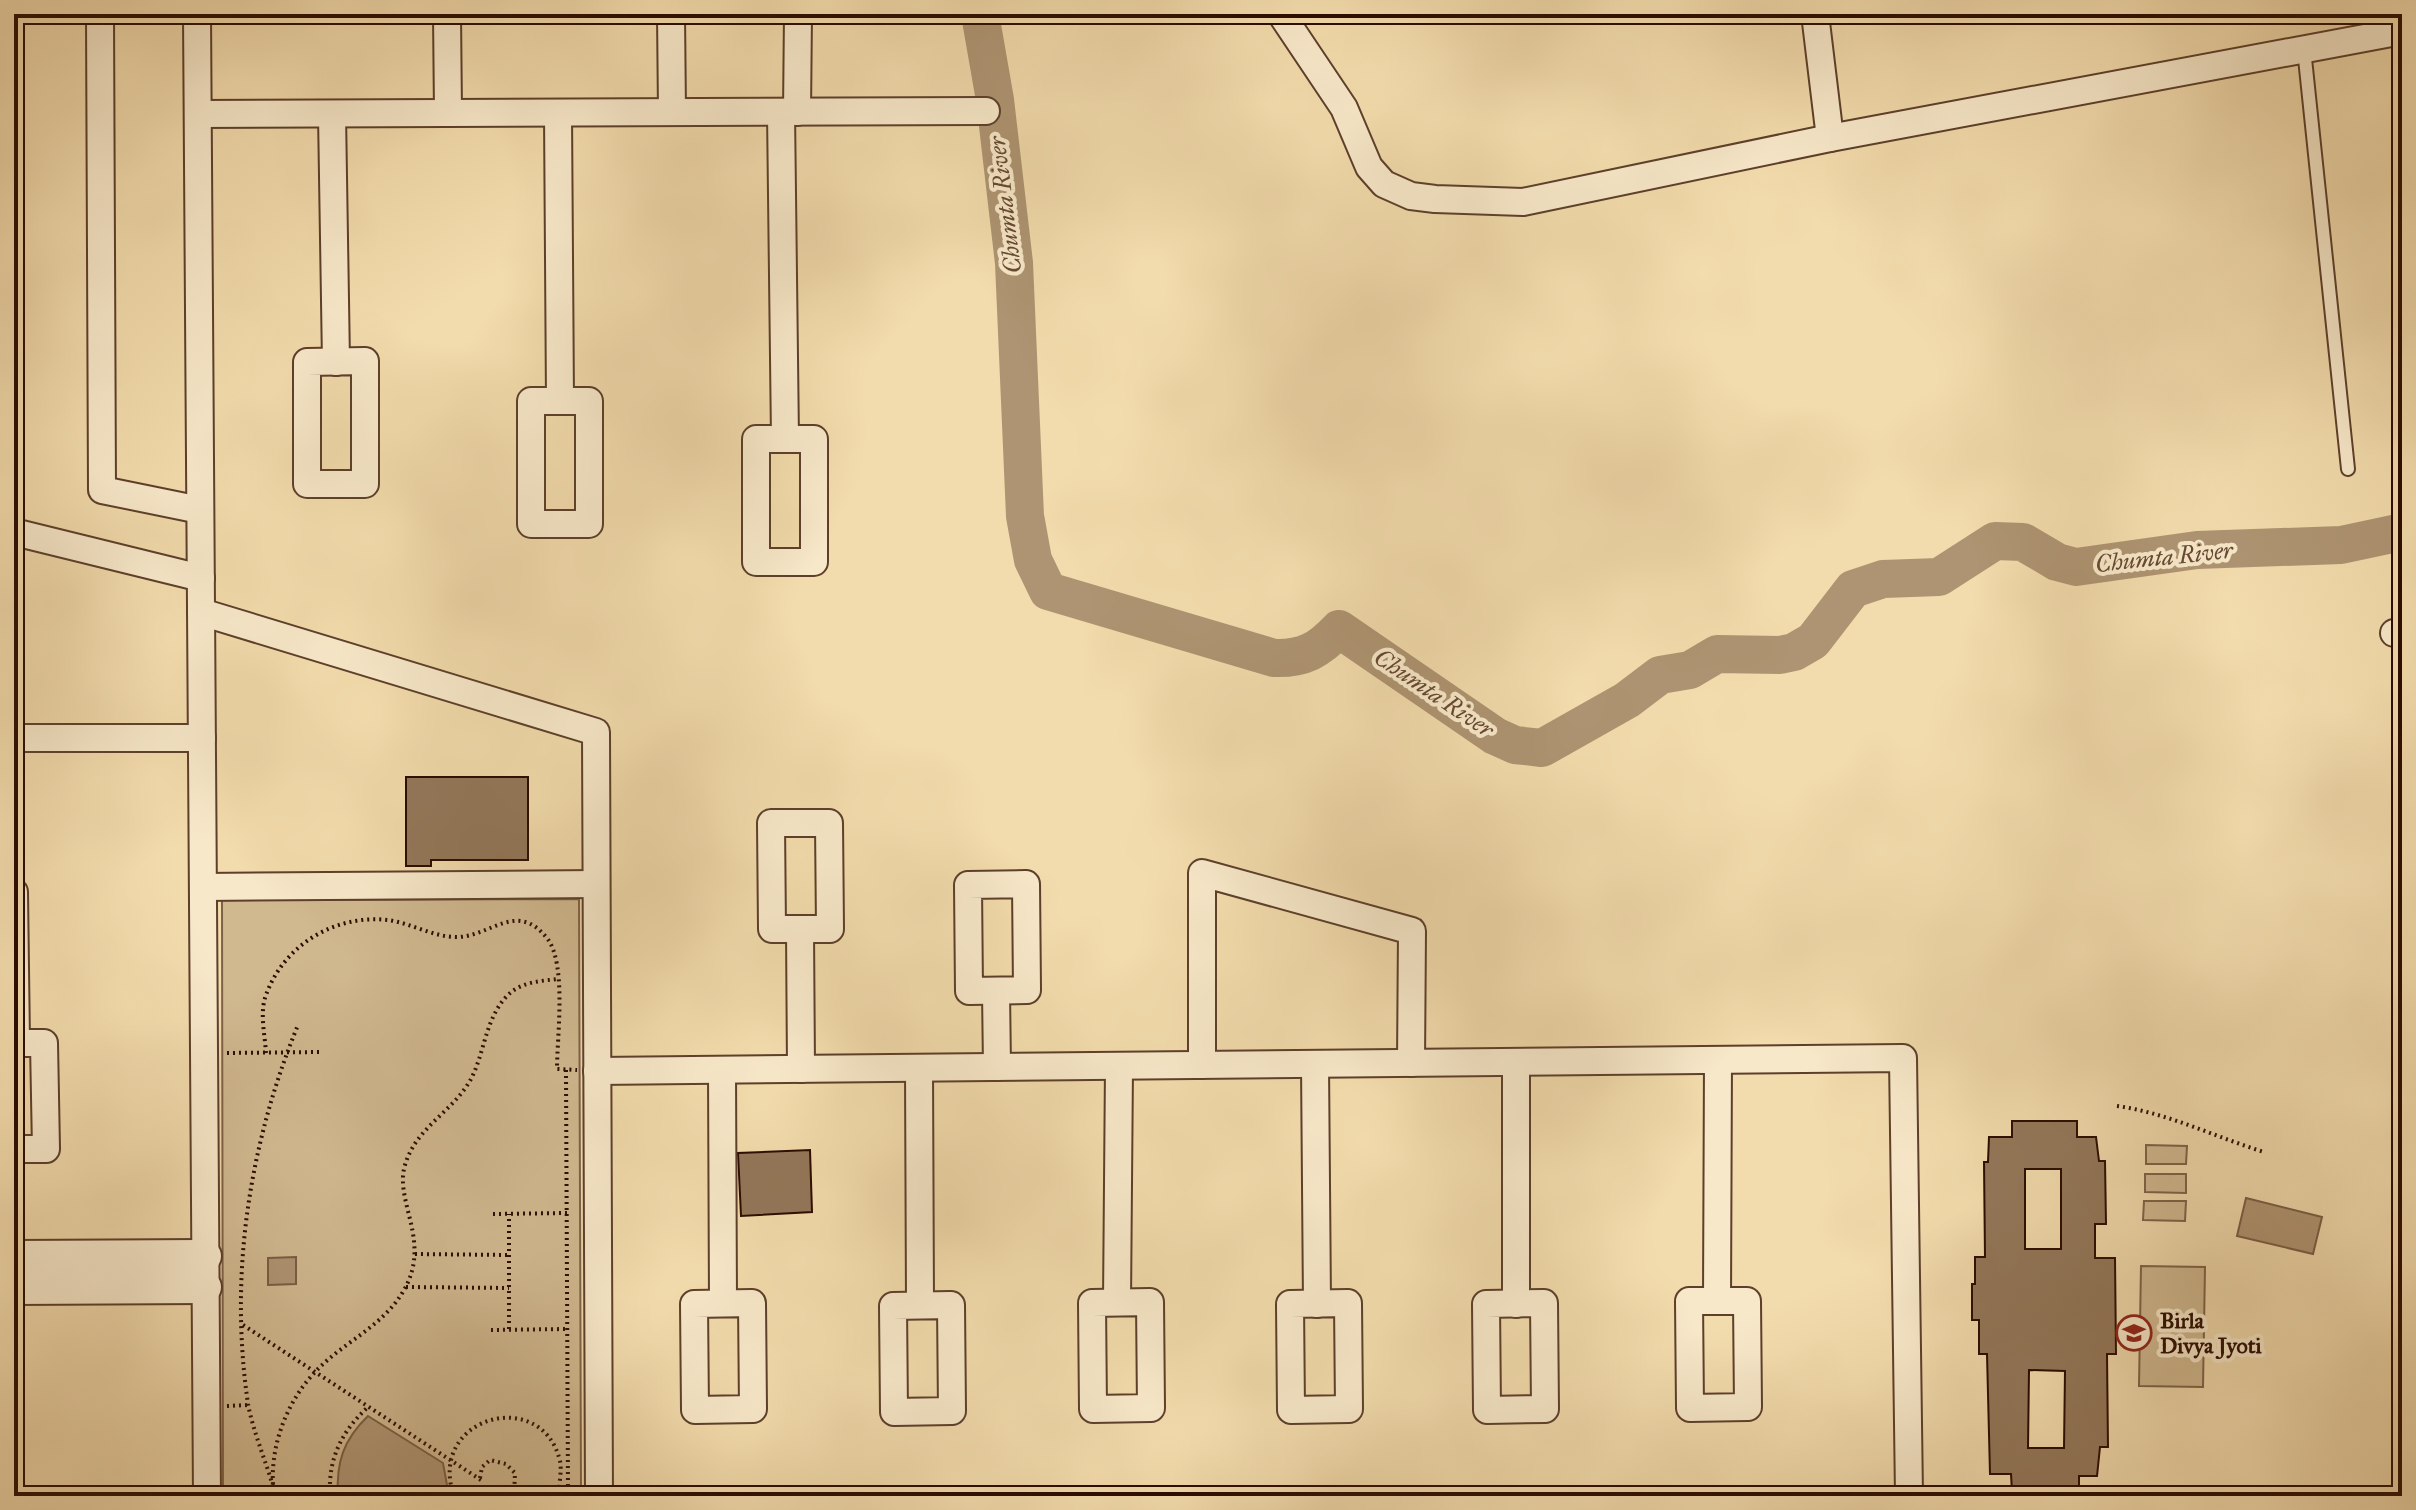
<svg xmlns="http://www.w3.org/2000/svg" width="2416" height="1510" viewBox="0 0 2416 1510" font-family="'IM FELL Great Primer',serif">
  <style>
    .green { fill: #d0b88f; stroke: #7e6248; stroke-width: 2 }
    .water { fill: #ae9472; stroke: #7a5d44; stroke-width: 2 }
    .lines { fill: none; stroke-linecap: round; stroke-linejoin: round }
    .river { stroke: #ae9472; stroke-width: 38 }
    .building { fill: #927759; stroke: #2b0b00; stroke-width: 2; fill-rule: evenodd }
    .service-casing { stroke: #5d3f2b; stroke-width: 16 }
    .minor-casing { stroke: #5d3f2b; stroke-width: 30 }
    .tertiary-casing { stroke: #5d3f2b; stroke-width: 36 }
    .path { stroke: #2b0b00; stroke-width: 4; stroke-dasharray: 2 4; stroke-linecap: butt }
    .service { stroke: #f7e8c9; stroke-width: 12 }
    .minor { stroke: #f7e8c9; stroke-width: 26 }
    .tertiary { stroke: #f7e8c9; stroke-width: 32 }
    .labels { text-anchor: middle; stroke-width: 8; stroke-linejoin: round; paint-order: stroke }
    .poi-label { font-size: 22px; font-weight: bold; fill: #2b0b00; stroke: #f7e8c9; text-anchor: start }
    .water-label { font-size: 24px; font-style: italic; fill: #664933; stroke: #f7e8c9 }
  </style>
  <rect width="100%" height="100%" fill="#f2dbac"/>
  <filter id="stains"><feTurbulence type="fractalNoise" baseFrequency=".0025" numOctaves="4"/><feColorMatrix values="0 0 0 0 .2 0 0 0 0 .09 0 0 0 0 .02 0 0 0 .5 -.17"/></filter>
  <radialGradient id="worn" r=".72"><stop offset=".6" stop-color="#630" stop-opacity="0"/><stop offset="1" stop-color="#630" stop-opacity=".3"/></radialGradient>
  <g class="green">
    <polygon points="579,899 581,1496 223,1496 222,900"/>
    <polygon points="2146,1145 2187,1146 2186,1164 2146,1164"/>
    <polygon points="2145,1174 2186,1174 2186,1193 2145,1192"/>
    <polygon points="2144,1201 2186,1201 2185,1221 2143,1220"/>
    <polygon points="2141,1266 2205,1267 2203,1387 2139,1386"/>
  </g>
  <g class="water">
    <polygon points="2246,1198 2322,1217 2313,1254 2237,1236"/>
    <polygon points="296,1257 296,1284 268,1285 268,1258"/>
    <path d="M 368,1416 L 443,1463 L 449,1496 L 338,1496 C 336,1463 343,1440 368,1416 Z"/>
  </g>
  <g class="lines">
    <path class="river" d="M 980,14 L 995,100 L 1014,263 L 1025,516 L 1033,560 L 1048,591 L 1274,658 C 1304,659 1319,650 1339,629 L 1495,736 L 1515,745 L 1542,748 L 1627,700 L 1660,675 L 1690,670 L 1717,654 L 1780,655 L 1794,652 L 1813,641 L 1853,589 L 1883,579 L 1939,577 L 1995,541 L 2023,542 L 2057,562 L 2076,567 L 2197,550 L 2341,545 L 2402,532"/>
  </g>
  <g class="building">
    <polygon points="406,777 528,777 528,860 431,860 431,866 406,866"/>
    <path d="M 2012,1121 L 2077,1121 L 2077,1137 L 2096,1137 L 2099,1161 L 2105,1161 L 2106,1224 L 2095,1224 L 2095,1258 L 2115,1258 L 2116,1354 L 2107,1354 L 2108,1447 L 2100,1447 L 2097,1476 L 2079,1476 L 2079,1491 L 2012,1492 L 2011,1474 L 1990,1474 L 1987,1354 L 1979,1354 L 1979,1320 L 1972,1320 L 1972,1284 L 1975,1284 L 1975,1257 L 1985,1257 L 1984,1162 L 1988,1162 L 1989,1137 L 2012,1137 ZM 2025,1169 L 2061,1169 L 2061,1249 L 2025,1249 ZM 2029,1370 L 2065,1371 L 2064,1448 L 2028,1448 Z"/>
    <polygon points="810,1150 812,1212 741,1216 738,1153"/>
  </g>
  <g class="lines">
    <defs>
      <polyline id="service" points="2304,49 2348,469"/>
      <g id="minor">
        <polyline points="100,14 102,490 200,510"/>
        <polyline points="197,14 207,1496"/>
        <polyline points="447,14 448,113"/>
        <polyline points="671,14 672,112"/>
        <polyline points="1281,14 1344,108 1369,167 1384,184 1411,196 1435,199 1523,202 1830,138 2402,31"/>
        <polyline points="1815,14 1830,138"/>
        <polyline points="781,112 785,439"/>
        <polyline points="797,112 798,14"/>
        <polyline points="558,113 560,401"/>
        <polyline points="198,114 986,111"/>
        <polyline points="332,114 336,362"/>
        <polygon points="365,361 365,484 307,484 307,362"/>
        <rect x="531" y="401" width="58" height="123"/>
        <rect x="756" y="439" width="58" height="123"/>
        <polyline points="14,532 201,578"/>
        <polyline points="201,612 596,732 599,1496"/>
        <polyline points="2394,633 2402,633"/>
        <polyline points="14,738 202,738"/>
        <polygon points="771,823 829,823 830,929 772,929"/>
        <polygon points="1026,884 1027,990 969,991 968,885"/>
        <polyline points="203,887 596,884"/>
        <polyline points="14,892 16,1043"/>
        <polyline points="800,929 801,1069"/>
        <polyline points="996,991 997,1067"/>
        <polyline points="14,1043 44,1043 46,1149 14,1149"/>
        <polyline points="1315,1064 1317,1304"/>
        <polyline points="1202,1065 1202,873 1412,931 1411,1063"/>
        <polyline points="919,1068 920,1305"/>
        <polyline points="722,1070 723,1303"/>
        <polyline points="597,1071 1903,1058 1909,1496"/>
        <polygon points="1689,1301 1747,1301 1748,1407 1690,1408"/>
        <polyline points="1717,1301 1718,1060"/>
        <polyline points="1117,1302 1119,1066"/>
        <polygon points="1150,1302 1151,1408 1093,1409 1092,1303"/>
        <polygon points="752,1303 753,1409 695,1410 694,1304"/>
        <polygon points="1348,1303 1349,1409 1291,1410 1290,1304"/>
        <polygon points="1544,1303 1545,1409 1487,1410 1486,1304"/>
        <polyline points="1516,1304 1516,1062"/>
        <polygon points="951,1305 952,1411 894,1412 893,1306"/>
      </g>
      <g id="tertiary">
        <polyline points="14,1257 205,1256"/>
        <polyline points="14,1288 205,1287"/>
      </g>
    </defs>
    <use href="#service" class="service-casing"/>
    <use href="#minor" class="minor-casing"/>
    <use href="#tertiary" class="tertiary-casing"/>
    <g class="path">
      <polyline points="227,1053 320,1052"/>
      <path d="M 266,1053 C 265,1036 260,1015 265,998 C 282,946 334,914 388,920 C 411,923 435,938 459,937 C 492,935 517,901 547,938 C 567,964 557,1036 557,1069 L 577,1070"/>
      <polyline points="566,1070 568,1493"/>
      <path d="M 2117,1106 C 2168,1113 2215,1137 2264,1152"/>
      <polyline points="493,1214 567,1213"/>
      <polyline points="415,1254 509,1255"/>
      <polyline points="406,1287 509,1288"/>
      <polyline points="243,1325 481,1480"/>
      <polyline points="509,1329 509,1214"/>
      <polyline points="491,1330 567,1329"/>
      <polyline points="227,1406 248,1405"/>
      <polyline points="480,1478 482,1467 490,1460 506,1464 515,1473 514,1496"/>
      <path d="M 273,1486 C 265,1459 253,1431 248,1404 C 229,1274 249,1145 298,1025"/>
      <polyline points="515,1492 577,1493"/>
      <path d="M 274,1496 C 268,1452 284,1405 315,1372 C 343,1342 383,1327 404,1290 C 432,1241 394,1202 405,1165 C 416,1127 453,1112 471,1079 C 485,1052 485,1019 507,996 C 520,982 540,981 558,979"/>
      <path d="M 330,1496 C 328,1459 341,1432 368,1407"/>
      <path d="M 454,1496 C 426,1417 542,1385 560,1461 C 562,1470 559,1483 559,1493"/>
    </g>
    <use href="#service" class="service"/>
    <use href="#minor" class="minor"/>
    <use href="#tertiary" class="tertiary"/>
  </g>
  <defs>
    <symbol id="school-ring" viewBox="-11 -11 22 22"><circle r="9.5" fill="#f7e8c9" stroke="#8f2418" stroke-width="1.5"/><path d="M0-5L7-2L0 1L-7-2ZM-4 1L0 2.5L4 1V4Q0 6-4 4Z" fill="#8f2418"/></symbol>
  </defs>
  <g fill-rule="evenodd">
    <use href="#school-ring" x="2114" y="1313" width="40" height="40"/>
  </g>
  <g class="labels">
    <g class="poi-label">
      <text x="2160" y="1328">Birla<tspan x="2160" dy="25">Divya Jyoti</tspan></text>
    </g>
    <g class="water-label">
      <text transform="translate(1005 205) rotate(-97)" y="8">Chumta River</text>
      <text transform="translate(2164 557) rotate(-6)" y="8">Chumta River</text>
      <text transform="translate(1434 693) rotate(34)" y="8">Chumta River</text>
    </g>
  </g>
  <rect width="2416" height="1510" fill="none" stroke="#f2dbac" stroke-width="48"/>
  <rect x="16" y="16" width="2384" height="1478" fill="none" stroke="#2b0b00" stroke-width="4"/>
  <rect x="24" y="24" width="2368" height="1462" fill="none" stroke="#2b0b00" stroke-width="2"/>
  <rect width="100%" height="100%" filter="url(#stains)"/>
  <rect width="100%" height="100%" fill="url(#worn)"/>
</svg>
